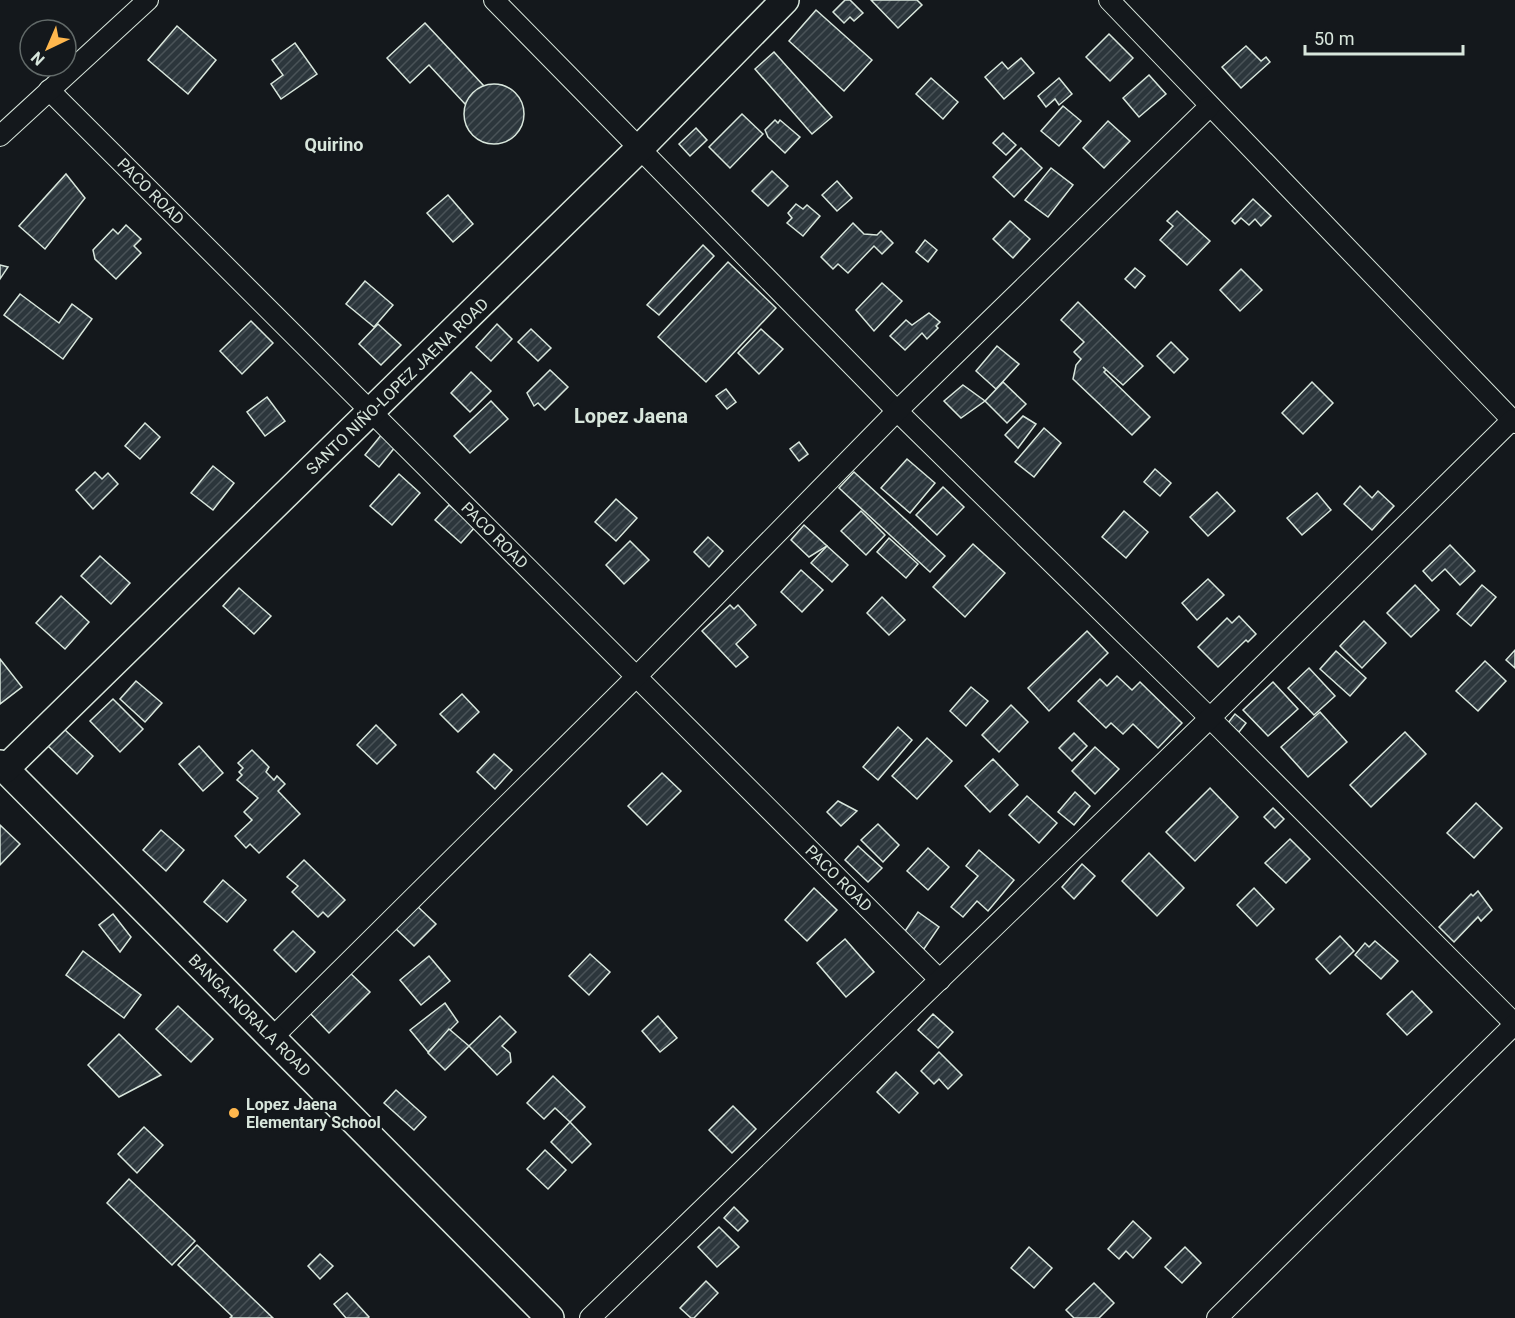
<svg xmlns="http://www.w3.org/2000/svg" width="1515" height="1318" viewBox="0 0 1515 1318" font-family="Roboto,sans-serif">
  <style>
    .building { fill: url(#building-hatch); stroke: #d8e6dc; stroke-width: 1.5 }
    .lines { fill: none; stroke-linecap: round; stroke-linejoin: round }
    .street-casing { stroke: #d8e6dc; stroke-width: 22 }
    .secondary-casing { stroke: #d8e6dc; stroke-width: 30 }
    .street { stroke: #14181c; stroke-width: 20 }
    .secondary { stroke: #14181c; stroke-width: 27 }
    .poi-dot { fill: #ffb74d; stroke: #14181c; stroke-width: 2 }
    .labels { text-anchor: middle; stroke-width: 4.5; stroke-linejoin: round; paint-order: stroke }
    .street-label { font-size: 16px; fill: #d8e6dc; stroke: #14181c }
    .poi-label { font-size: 16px; font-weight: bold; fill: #d8e6dc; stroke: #14181c; text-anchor: start }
    .neighbourhood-label { font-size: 18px; font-weight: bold; fill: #d8e6dc; stroke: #14181c }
    .quarter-label { font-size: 20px; font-weight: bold; fill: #d8e6dc; stroke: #14181c }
  </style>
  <defs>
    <pattern id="building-hatch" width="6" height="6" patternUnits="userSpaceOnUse" patternTransform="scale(1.5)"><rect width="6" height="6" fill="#2c363c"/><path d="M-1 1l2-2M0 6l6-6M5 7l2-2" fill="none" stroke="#4a5358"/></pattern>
  </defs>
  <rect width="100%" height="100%" fill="#14181c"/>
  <g class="building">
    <polygon points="845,0 850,0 863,13 854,21 850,17 844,23 833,12"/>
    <polygon points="871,0 917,0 922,5 898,28"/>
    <polygon points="816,10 872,60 844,91 789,41"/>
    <polygon points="425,23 484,86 465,104 429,65 410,83 387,58"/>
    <polygon points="177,26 216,60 188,94 148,60"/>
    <polygon points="1109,34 1133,58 1110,81 1086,57"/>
    <polygon points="295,43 317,74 281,99 271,84 283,75 272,60"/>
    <polygon points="1246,46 1261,61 1266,57 1270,62 1241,88 1222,67"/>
    <polygon points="774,52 832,117 812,134 755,69"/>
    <polygon points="1021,58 1034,73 1004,99 985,77 1002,62 1008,69"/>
    <polygon points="1149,75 1166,94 1139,117 1123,98"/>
    <polygon points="931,78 958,102 943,119 916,94"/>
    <polygon points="1059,78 1072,94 1059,105 1055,99 1046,107 1038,96"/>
    <circle cx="494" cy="114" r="30"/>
    <polygon points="1063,106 1081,121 1059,146 1041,131"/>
    <polygon points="742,114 763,134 730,168 709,147"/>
    <polygon points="775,120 778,123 780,120 800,137 785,153 768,137 765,130"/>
    <polygon points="1108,121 1130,141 1104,168 1083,148"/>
    <polygon points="696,128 707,140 690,156 679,144"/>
    <polygon points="1003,133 1016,145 1006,155 993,143"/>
    <polygon points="1021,148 1042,168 1014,197 993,177"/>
    <polygon points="1051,168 1073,185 1048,217 1025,200"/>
    <polygon points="772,171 788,186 768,206 752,191"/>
    <polygon points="66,174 85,198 45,249 19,226"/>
    <polygon points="837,181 852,198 837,211 822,195"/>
    <polygon points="448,195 473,224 453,242 427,213"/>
    <polygon points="1253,199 1271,216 1261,226 1255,219 1249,225 1241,218 1235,224 1232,221"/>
    <polygon points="796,204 803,209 807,205 820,216 803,236 787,223 792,218 788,213"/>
    <polygon points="1177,211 1210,241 1187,265 1160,240 1173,226 1167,221"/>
    <polygon points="1010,221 1030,239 1013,258 993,239"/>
    <polygon points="853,223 864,234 877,235 881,231 893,243 882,254 874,246 848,273 838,264 833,269 821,257"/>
    <polygon points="126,225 141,239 134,246 141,253 116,279 95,259 93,250 113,229 118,234"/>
    <polygon points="925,240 937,250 928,262 916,252"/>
    <polygon points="703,245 714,256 659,315 647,305"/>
    <polygon points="728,262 776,308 706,382 658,337"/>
    <polygon points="0,265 8,267 0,279"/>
    <polygon points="1135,268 1145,276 1135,288 1125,279"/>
    <polygon points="1241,269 1262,290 1240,311 1220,290"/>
    <polygon points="365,281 393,305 374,327 346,304"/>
    <polygon points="882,283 902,301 874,331 856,310"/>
    <polygon points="20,294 59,323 72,304 92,319 63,359 4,315"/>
    <polygon points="1078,302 1143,366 1123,385 1103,367 1106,370 1104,372 1150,417 1132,435 1073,379 1076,365 1081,359 1074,352 1084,342 1061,320"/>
    <polygon points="929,313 940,322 936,326 938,328 927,339 922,333 905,350 890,336 906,320 912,325"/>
    <polygon points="251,321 273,343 242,374 220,351"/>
    <polygon points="378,324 401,345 381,365 359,344"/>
    <polygon points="497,324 512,339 491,361 476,347"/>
    <polygon points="531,329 551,348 538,361 518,342"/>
    <polygon points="761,329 783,349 759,374 738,353"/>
    <polygon points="1171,342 1188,359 1174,373 1157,356"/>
    <polygon points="997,346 1019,364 996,389 976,371"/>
    <polygon points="550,370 568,387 545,410 538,403 534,406 527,393"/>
    <polygon points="471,372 491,391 470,412 451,393"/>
    <polygon points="1003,382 1026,404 1007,423 985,401"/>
    <polygon points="1312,382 1333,403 1303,434 1282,413"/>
    <polygon points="963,385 985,401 961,418 944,401"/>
    <polygon points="726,389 736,402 727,409 716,396"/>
    <polygon points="267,397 285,421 265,436 247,412"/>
    <polygon points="491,401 508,419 470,453 454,436"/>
    <polygon points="1023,416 1036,424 1018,448 1005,435"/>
    <polygon points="145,423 160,437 140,459 125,446"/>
    <polygon points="1044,428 1061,443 1034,477 1015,462"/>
    <polygon points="382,434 396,446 379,467 365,455"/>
    <polygon points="799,442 808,454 799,461 790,449"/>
    <polygon points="907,459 935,483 910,513 881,488"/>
    <polygon points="213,466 234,483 213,510 191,493"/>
    <polygon points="1155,469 1171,483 1160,496 1144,482"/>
    <polygon points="95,472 102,479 108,473 118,484 93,509 76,490"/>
    <polygon points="854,472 945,556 930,572 839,488"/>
    <polygon points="399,474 420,493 392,525 370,506"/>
    <polygon points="1360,486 1372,498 1378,491 1394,506 1372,530 1344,504"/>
    <polygon points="943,487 964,507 937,535 916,515"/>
    <polygon points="1217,492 1235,511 1208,536 1190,517"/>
    <polygon points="1317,493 1331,510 1302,535 1287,518"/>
    <polygon points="616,499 637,518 616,541 595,522"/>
    <polygon points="449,505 475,527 461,543 435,520"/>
    <polygon points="861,511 885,535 866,555 841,531"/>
    <polygon points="1124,511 1148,532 1126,558 1102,537"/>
    <polygon points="804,525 827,546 809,557 791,540"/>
    <polygon points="708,537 723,551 709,567 694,552"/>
    <polygon points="889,538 918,564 906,578 877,552"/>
    <polygon points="630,541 649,560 624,584 606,565"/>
    <polygon points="973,544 1005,573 965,617 933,587"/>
    <polygon points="1450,545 1475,571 1460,585 1445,569 1432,581 1423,571"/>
    <polygon points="827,546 848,565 832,582 811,563"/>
    <polygon points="100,556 130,583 111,604 81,576"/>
    <polygon points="801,570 823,590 802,612 781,592"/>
    <polygon points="1208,579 1224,595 1197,620 1182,603"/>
    <polygon points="1415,585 1439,610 1411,637 1387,613"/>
    <polygon points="1482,585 1496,597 1471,626 1457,614"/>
    <polygon points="239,588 271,616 254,634 223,606"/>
    <polygon points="61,596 89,622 65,649 36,623"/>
    <polygon points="882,597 905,620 889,635 867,613"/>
    <polygon points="730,605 734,609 738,605 756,625 736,644 748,657 736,667 702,631"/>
    <polygon points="1239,616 1256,634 1248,642 1246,640 1218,667 1198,647 1227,618 1232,623"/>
    <polygon points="1364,621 1386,643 1362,668 1340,646"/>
    <polygon points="1087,631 1108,653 1049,711 1028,688"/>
    <polygon points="1515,650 1515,668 1506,660"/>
    <polygon points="1336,651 1366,678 1350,696 1320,669"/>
    <polygon points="0,659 22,687 0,704"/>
    <polygon points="1485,661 1506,681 1478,711 1456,691"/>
    <polygon points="1309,668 1335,696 1314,715 1288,688"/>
    <polygon points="1117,676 1132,690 1140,682 1182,723 1158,748 1133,724 1123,734 1111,723 1106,728 1078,701 1100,679 1107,686"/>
    <polygon points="136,681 162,703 145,722 120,699"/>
    <polygon points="1273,682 1298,709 1268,736 1243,710"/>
    <polygon points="971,687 988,701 966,726 950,711"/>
    <polygon points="462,694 479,712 458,732 440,714"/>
    <polygon points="113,699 143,729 120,752 90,721"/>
    <polygon points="1011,705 1028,722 999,752 982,735"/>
    <polygon points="1320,712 1347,742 1308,777 1281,747"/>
    <polygon points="1235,714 1246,723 1239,732 1228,723"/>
    <polygon points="376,725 396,745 377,764 357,745"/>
    <polygon points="898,727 912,740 878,780 863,767"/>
    <polygon points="64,729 93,756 77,774 48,746"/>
    <polygon points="1405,732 1426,754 1371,807 1350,785"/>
    <polygon points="1074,733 1087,746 1072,761 1059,748"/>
    <polygon points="927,738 952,761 917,799 892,776"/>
    <polygon points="199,746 223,773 203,791 179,764"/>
    <polygon points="1095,747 1119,769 1095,794 1072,771"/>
    <polygon points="252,750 269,767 266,772 274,780 277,776 285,784 278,791 300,814 259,853 250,844 246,848 235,836 252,820 244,812 258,798 237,780 242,775 239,772 243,768 238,763"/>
    <polygon points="494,754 512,770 495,789 477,772"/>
    <polygon points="993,759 1018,785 990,812 965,786"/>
    <polygon points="662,773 681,791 647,825 628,806"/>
    <polygon points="1210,788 1238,817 1195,861 1166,832"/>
    <polygon points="1075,792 1090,806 1074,825 1058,812"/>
    <polygon points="1027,796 1057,823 1039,843 1009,815"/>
    <polygon points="838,801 857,811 841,826 827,812"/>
    <polygon points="1476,803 1502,828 1474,858 1447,833"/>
    <polygon points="1273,808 1284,819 1275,828 1264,817"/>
    <polygon points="878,824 899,845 883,862 861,840"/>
    <polygon points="0,825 20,844 0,865"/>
    <polygon points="161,830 184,850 166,871 143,850"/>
    <polygon points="1290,839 1310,859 1286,883 1265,863"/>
    <polygon points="858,846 882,868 868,882 845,860"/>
    <polygon points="928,848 949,867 928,890 907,871"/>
    <polygon points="979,850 1014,880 988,911 977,901 963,917 951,907 978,876 966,866"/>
    <polygon points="1149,853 1184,888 1157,916 1122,881"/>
    <polygon points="304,860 345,900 328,917 323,912 318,917 292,892 298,886 287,877"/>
    <polygon points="1082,864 1095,876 1074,899 1062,887"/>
    <polygon points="223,880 246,900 227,922 204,902"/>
    <polygon points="814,888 837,910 807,941 785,920"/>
    <polygon points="1254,888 1274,909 1257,926 1237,905"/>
    <polygon points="1478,891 1492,910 1481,921 1478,917 1454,942 1439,927 1471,894 1473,896"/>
    <polygon points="417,906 436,924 414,946 395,928"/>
    <polygon points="918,912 939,927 924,949 903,934"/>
    <polygon points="113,914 131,937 120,952 99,925"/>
    <polygon points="293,931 315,952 296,972 274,950"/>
    <polygon points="1340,936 1354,951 1330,974 1316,959"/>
    <polygon points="845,939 874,972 846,997 817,963"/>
    <polygon points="1375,941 1398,961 1381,979 1355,955 1365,943 1369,947"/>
    <polygon points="83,951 141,995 124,1018 66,975"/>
    <polygon points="590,954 610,972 589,995 569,976"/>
    <polygon points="429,956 450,981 421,1005 400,980"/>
    <polygon points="348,971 370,992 329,1033 308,1011"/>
    <polygon points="1412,991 1432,1012 1407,1035 1387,1014"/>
    <polygon points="445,1003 458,1022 428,1052 410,1030"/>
    <polygon points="178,1006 213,1039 191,1062 156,1029"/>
    <polygon points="933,1014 953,1032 938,1048 918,1030"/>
    <polygon points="500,1016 516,1032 502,1046 510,1053 511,1062 497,1075 469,1046"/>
    <polygon points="658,1016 677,1038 660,1052 642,1031"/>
    <polygon points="449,1029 469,1046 445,1070 428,1053"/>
    <polygon points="119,1034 161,1075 119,1097 88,1065"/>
    <polygon points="939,1052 962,1075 948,1089 939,1079 934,1084 921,1071"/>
    <polygon points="896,1072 918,1093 899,1113 877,1092"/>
    <polygon points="553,1076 585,1107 570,1122 555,1108 544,1119 527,1103"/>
    <polygon points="396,1090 426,1117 414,1130 384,1103"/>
    <polygon points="733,1106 756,1129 732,1153 709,1130"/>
    <polygon points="570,1122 591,1144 572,1163 551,1142"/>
    <polygon points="144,1127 163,1145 137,1173 118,1154"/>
    <polygon points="545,1150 566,1170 548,1189 527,1169"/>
    <polygon points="129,1179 195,1241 172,1265 107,1203"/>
    <polygon points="734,1207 748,1221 738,1231 724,1218"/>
    <polygon points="1133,1221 1151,1238 1133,1258 1126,1251 1119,1259 1108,1249"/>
    <polygon points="719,1227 739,1247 717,1267 698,1247"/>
    <polygon points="197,1245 273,1318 230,1318 232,1316 178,1265"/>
    <polygon points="1029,1247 1052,1268 1034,1288 1011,1268"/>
    <polygon points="1185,1247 1201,1263 1182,1283 1165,1267"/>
    <polygon points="320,1254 333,1266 320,1279 308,1266"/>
    <polygon points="706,1281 718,1293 694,1318 691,1318 680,1308"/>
    <polygon points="1094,1283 1114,1303 1099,1318 1074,1318 1066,1310"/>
    <polygon points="347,1293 369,1317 368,1318 346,1318 334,1304"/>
  </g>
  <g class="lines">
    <defs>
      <g id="street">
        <polyline points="494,0 897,411 1210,718 1515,1024"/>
        <polyline points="1109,0 1515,423"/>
        <polyline points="49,90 940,980"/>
        <polyline points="0,136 148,0"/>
        <polyline points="272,1038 637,676 897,411 1210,106"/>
        <polyline points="590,1318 1210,718 1512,420"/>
        <polyline points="1217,1318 1515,1024"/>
      </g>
      <g id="secondary">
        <polyline points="0,764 550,1318"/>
        <polyline points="5,769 639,149 785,0"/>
      </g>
    </defs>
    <use href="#street" class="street-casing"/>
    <use href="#secondary" class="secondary-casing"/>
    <use href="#street" class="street"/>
    <use href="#secondary" class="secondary"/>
  </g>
  <circle class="poi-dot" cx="234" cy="1113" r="6"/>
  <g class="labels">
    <g class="street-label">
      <text transform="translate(151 191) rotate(45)" y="6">PACO ROAD</text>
      <text transform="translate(397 386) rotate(-44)" y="6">SANTO NIÑO-LOPEZ JAENA ROAD</text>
      <text transform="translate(495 535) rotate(45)" y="6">PACO ROAD</text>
      <text transform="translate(839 878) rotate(45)" y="6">PACO ROAD</text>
      <text transform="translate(250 1015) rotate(45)" y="6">BANGA-NORALA ROAD</text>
    </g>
    <g class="poi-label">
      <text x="246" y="1110">Lopez Jaena<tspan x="246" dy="18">Elementary School</tspan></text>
    </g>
    <g class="neighbourhood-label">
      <text x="334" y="151">Quirino</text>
    </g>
    <g class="quarter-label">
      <text x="631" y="423">Lopez Jaena</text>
    </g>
  </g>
  <g transform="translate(48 48) rotate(224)"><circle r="28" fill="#14181c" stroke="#626a69" stroke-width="1.5"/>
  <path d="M0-4.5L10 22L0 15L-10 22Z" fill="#ffb74d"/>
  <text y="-9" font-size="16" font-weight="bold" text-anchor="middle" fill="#d8e6dc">N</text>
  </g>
  <path d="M1305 45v9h158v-9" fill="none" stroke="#d8e6dc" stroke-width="3"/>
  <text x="1314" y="45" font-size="18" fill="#d8e6dc" stroke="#14181c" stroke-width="4.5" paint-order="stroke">50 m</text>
</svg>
